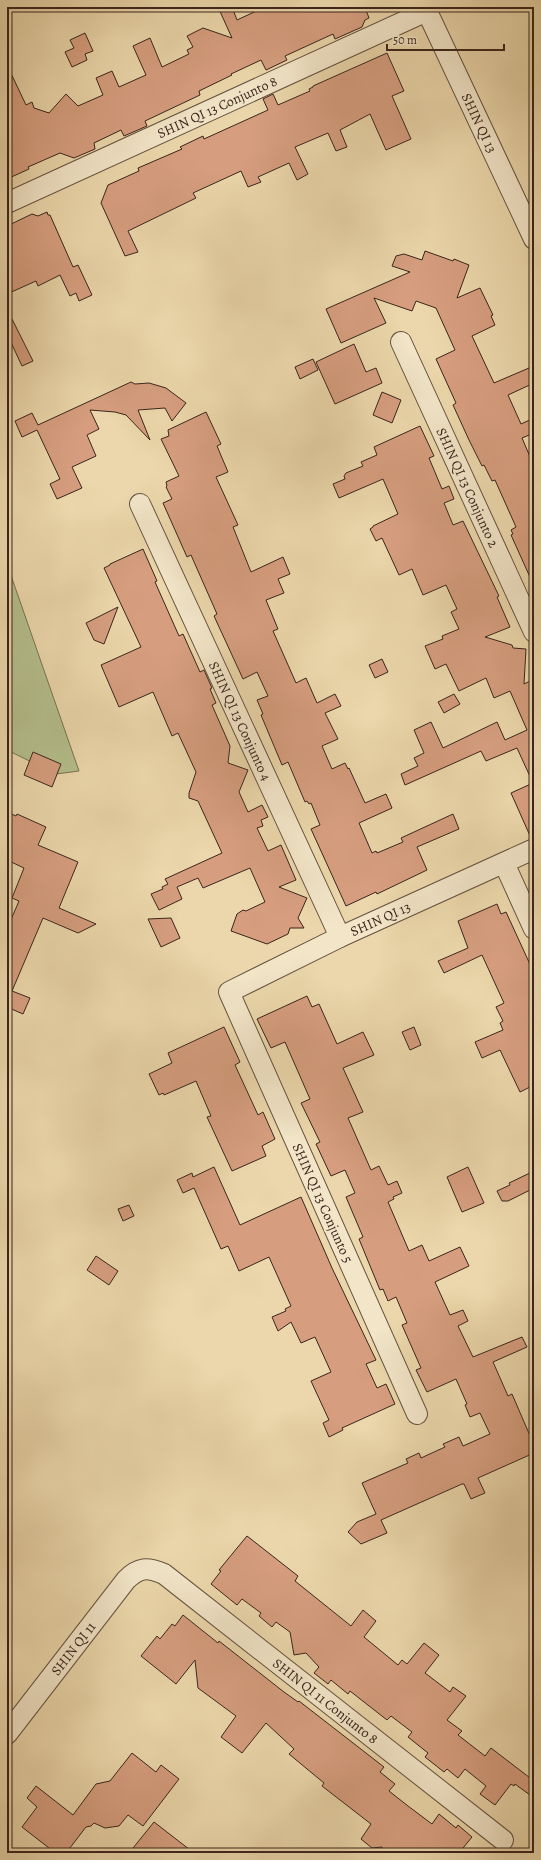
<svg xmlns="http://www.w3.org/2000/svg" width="541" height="1860" viewBox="0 0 541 1860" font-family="Alegreya,serif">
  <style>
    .green { fill: #b4bf8c; stroke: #777254 }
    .building { fill: #d69e7f; stroke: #3a251d }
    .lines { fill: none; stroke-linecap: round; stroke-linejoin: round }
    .minor-casing { stroke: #665240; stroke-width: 22 }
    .minor { stroke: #f2e5c8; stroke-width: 20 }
    .labels { text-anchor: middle; stroke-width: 4; stroke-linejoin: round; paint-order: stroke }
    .street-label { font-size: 14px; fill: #3a251d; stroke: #f2e5c8 }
  </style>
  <rect width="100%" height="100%" fill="#ebd7ab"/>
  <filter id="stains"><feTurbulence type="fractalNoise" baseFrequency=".005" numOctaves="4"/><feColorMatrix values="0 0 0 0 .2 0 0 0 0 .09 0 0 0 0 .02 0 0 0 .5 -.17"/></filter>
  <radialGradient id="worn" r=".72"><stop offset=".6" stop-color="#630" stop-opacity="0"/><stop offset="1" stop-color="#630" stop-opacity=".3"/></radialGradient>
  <polygon class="green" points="7,564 79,771 56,774 7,750"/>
  <g class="building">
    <polygon points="218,7 232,7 237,20 265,7 359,7 366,10 369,18 365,20 362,27 335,39 333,34 285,56 287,60 266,70 261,60 231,74 232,75 199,91 200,95 145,121 147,126 124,136 121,130 94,143 95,149 74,158 60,153 28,167 29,169 7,179 7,65 26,105 32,102 34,108 49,113 66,94 78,106 103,95 96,78 112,71 119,87 146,75 133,46 150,38 162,67 189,54 187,50 193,47 187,36 203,28 232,38"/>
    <polygon points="85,33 93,51 85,54 87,60 72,67 65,52 74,48 70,40"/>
    <polygon points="387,53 404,91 392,96 411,139 386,150 370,114 340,130 347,147 336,151 328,133 295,147 308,174 297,180 289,163 258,177 261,182 248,187 241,171 193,193 196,198 128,231 138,252 125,256 101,203 108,185 139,171 138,168 182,149 180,147 203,136 204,139 268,110 263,99 273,94 278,105 310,91 309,89 313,87 313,86"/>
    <polygon points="47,212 48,215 50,215 73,267 78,265 92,295 79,301 76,293 70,296 60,275 38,286 36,281 7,294 7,226 32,214 38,216"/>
    <polygon points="425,251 453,261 454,259 469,265 457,298 480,288 493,315 491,316 495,325 472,336 494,383 529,368 534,380 534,383 508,395 521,424 534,418 534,433 522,438 534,466 534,586 511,535 513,534 511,530 516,527 495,480 492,481 484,465 482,466 469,440 453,405 456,403 436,359 455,350 436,308 416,301 412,311 374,298 386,323 341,343 326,309 410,272 392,266 396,256 404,254 422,260"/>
    <polygon points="12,319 33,361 22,366 7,334 7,321"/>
    <polygon points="354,344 366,372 376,368 382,383 335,404 316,362"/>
    <polygon points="313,359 318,370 300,379 295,367"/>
    <polygon points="131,382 135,384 149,383 166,388 186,403 172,421 165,408 138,410 150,440 126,415 115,412 90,410 99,429 87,435 96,456 72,467 82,488 57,499 50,484 60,479 37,430 22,437 15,421 32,413 38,425"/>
    <polygon points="382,392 401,400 392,423 373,415"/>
    <polygon points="206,412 221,444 217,446 228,472 216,477 238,525 233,527 251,572 283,557 290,574 278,579 284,593 266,600 278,629 273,631 296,683 306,678 317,703 335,694 341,706 325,713 338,739 322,746 332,769 345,763 348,769 349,768 365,803 386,794 392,808 359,823 372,853 376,851 377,853 403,842 401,838 453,814 459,829 417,847 427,870 377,894 376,892 346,906 311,829 320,825 311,803 309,804 307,801 305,802 288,762 282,765 261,715 263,714 257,700 268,696 257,672 243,679 214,616 217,614 191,555 187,557 163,503 172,499 166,487 167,486 166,482 179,476 161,439 169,436 168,430"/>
    <polygon points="420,426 434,456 429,458 442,489 449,486 454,499 444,503 453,525 463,521 499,596 497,597 510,627 485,637 512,645 513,648 526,649 524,684 534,679 534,838 531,838 511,793 533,783 517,748 486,761 481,751 405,785 401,774 418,766 414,758 424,753 414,730 431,722 443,748 497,722 505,740 527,730 510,691 494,698 486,678 459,691 446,664 435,669 425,646 443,639 442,636 459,629 451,612 457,609 446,585 423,595 412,569 399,575 382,538 376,541 370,529 373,527 373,526 398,514 383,479 339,498 333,484 345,479 344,476 346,473 363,466 361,462 377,455 374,447"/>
    <polygon points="143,549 157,581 155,582 179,636 183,634 200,672 204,670 212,688 210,689 216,703 212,705 230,746 228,763 248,770 239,792 248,812 262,805 268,817 261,820 263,826 257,828 268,851 281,845 296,880 279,887 307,898 298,918 304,928 290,928 288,934 267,944 231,931 237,914 243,910 246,911 265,902 250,868 203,888 198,878 177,887 182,899 159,910 151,894 163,889 162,887 168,884 165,879 222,853 198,801 189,798 189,793 196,772 178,733 172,736 153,692 119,707 101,665 141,647 104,568 110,565 110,564"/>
    <polygon points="118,607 104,644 94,640 86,623"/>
    <polygon points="382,659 388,672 375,678 369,665"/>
    <polygon points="454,694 460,704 444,713 438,702"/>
    <polygon points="33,752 61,764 52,787 24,775"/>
    <polygon points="7,812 16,816 17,814 46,827 38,845 78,862 59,908 96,924 78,933 43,918 12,991 30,998 23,1014 7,1007 7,929 19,901 12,898 24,868 7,860"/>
    <polygon points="497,904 501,914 506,912 534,973 534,1085 520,1092 500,1050 482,1058 475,1042 503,1030 500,1023 503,1021 496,1007 504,1003 482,955 444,973 438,961 468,948 458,921"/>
    <polygon points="171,918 180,938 161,947 148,919"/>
    <polygon points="307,996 312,1007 319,1004 337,1044 363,1032 374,1055 343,1068 363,1112 348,1118 371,1170 379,1166 388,1185 397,1181 402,1193 393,1197 394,1199 388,1202 409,1251 422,1245 429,1261 460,1247 469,1266 435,1282 450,1315 463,1310 468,1321 458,1326 473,1357 522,1337 527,1347 493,1362 508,1396 512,1394 534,1445 534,1453 478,1478 485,1493 471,1499 464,1484 462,1484 381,1520 387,1533 361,1544 348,1532 357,1522 376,1514 362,1483 408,1463 406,1459 419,1453 421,1458 445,1447 443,1444 459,1437 463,1446 490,1434 480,1413 470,1417 465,1405 467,1404 456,1379 427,1392 416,1370 421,1368 402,1325 407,1323 396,1297 388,1301 383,1289 380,1290 359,1239 363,1237 346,1197 355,1193 345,1170 331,1176 316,1144 320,1142 301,1103 310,1099 285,1042 271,1048 257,1019"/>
    <polygon points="224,1027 240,1062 235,1065 258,1115 263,1112 275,1139 262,1146 266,1156 232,1171 207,1117 211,1116 196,1081 164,1095 163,1093 159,1095 149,1074 172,1063 168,1053"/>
    <polygon points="414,1027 421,1045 410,1050 402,1032"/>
    <polygon points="214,1167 240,1225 301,1197 332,1268 376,1360 366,1364 377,1388 386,1384 395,1404 342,1428 343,1430 329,1437 323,1423 329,1420 311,1381 331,1372 315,1337 301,1343 291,1322 278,1331 272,1317 286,1311 285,1309 291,1306 269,1257 239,1271 228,1246 221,1249 194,1188 183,1193 177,1180 192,1173 193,1177"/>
    <polygon points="468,1167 484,1203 462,1212 447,1177"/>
    <polygon points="534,1171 534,1188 508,1201 502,1201 497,1191 510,1185 509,1183"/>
    <polygon points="129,1205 134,1216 123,1221 118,1209"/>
    <polygon points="96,1256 118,1271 109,1285 87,1270"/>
    <polygon points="247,1536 298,1576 295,1581 351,1626 363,1610 376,1621 364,1637 398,1665 402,1660 407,1664 424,1643 439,1655 425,1673 450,1692 453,1687 466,1696 447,1720 462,1731 458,1735 485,1756 491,1748 534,1781 534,1798 515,1784 514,1786 511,1784 495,1805 480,1794 486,1786 465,1769 458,1778 447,1769 444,1772 425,1757 428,1753 408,1737 412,1732 391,1716 387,1720 350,1691 348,1694 331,1680 328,1684 314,1673 319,1667 306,1653 294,1655 290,1632 276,1622 272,1627 259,1616 261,1613 242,1599 237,1605 211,1584 221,1571 219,1570"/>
    <polygon points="183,1615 218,1643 219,1641 284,1692 298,1702 299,1701 384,1767 380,1772 395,1784 389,1791 408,1806 432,1824 439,1814 456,1828 458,1825 472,1837 459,1853 412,1853 409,1850 383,1853 382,1847 372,1848 361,1839 371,1824 322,1786 324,1783 289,1754 294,1749 266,1723 242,1753 221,1737 236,1716 198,1688 195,1660 176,1684 141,1656 157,1636 160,1639 172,1624 175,1626"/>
    <polygon points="132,1753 156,1772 161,1765 179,1779 143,1826 128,1815 119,1826 105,1828 94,1823 91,1826 86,1827 66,1853 46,1853 49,1848 22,1827 37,1807 27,1798 36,1786 73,1815 96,1784 110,1781"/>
    <polygon points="154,1822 194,1853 129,1853"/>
  </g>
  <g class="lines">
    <defs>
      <g id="minor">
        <path id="s1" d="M 425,7 L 534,239"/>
        <path id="s2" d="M 7,203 L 427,11"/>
        <path id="s3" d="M 401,342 L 534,632"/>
        <path id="s4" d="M 140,504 L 340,937"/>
        <polyline points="504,863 534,929"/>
        <path id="s5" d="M 417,1414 L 229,992 L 340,937 L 534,849"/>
        <path id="s6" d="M 7,1734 L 126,1580 C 139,1567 147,1567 164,1574 L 503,1840"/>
      </g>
    </defs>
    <use href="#minor" class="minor-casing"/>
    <use href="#minor" class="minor"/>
  </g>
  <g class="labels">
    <g class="street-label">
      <text dy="5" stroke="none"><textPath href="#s2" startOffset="231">SHIN QI 13 Conjunto 8</textPath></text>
      <text dy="5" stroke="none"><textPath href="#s1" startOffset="128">SHIN QI 13</textPath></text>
      <text dy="5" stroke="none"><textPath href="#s3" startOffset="160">SHIN QI 13 Conjunto 2</textPath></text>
      <text dy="5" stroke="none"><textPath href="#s4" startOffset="239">SHIN QI 13 Conjunto 4</textPath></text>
      <text dy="5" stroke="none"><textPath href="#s5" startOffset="630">SHIN QI 13</textPath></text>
      <text transform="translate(323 1203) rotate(66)" y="5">SHIN QI 13 Conjunto 5</text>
      <text dy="5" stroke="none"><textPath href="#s6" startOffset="108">SHIN QI 11</textPath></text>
      <text dy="5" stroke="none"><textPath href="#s6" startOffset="442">SHIN QI 11 Conjunto 8</textPath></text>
    </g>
  </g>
  <rect width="541" height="1860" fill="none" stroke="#ebd7ab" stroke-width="24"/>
  <rect x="8" y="8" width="525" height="1844" fill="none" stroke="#3a251d" stroke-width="2"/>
  <rect x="12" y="12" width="517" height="1836" fill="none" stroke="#3a251d"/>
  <path d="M387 44v6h117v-6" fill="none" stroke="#3a251d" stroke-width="2"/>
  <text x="393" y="44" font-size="12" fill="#3a251d" stroke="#f2e5c8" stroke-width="3" paint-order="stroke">50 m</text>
  <rect width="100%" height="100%" filter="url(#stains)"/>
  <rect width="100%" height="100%" fill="url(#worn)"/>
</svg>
